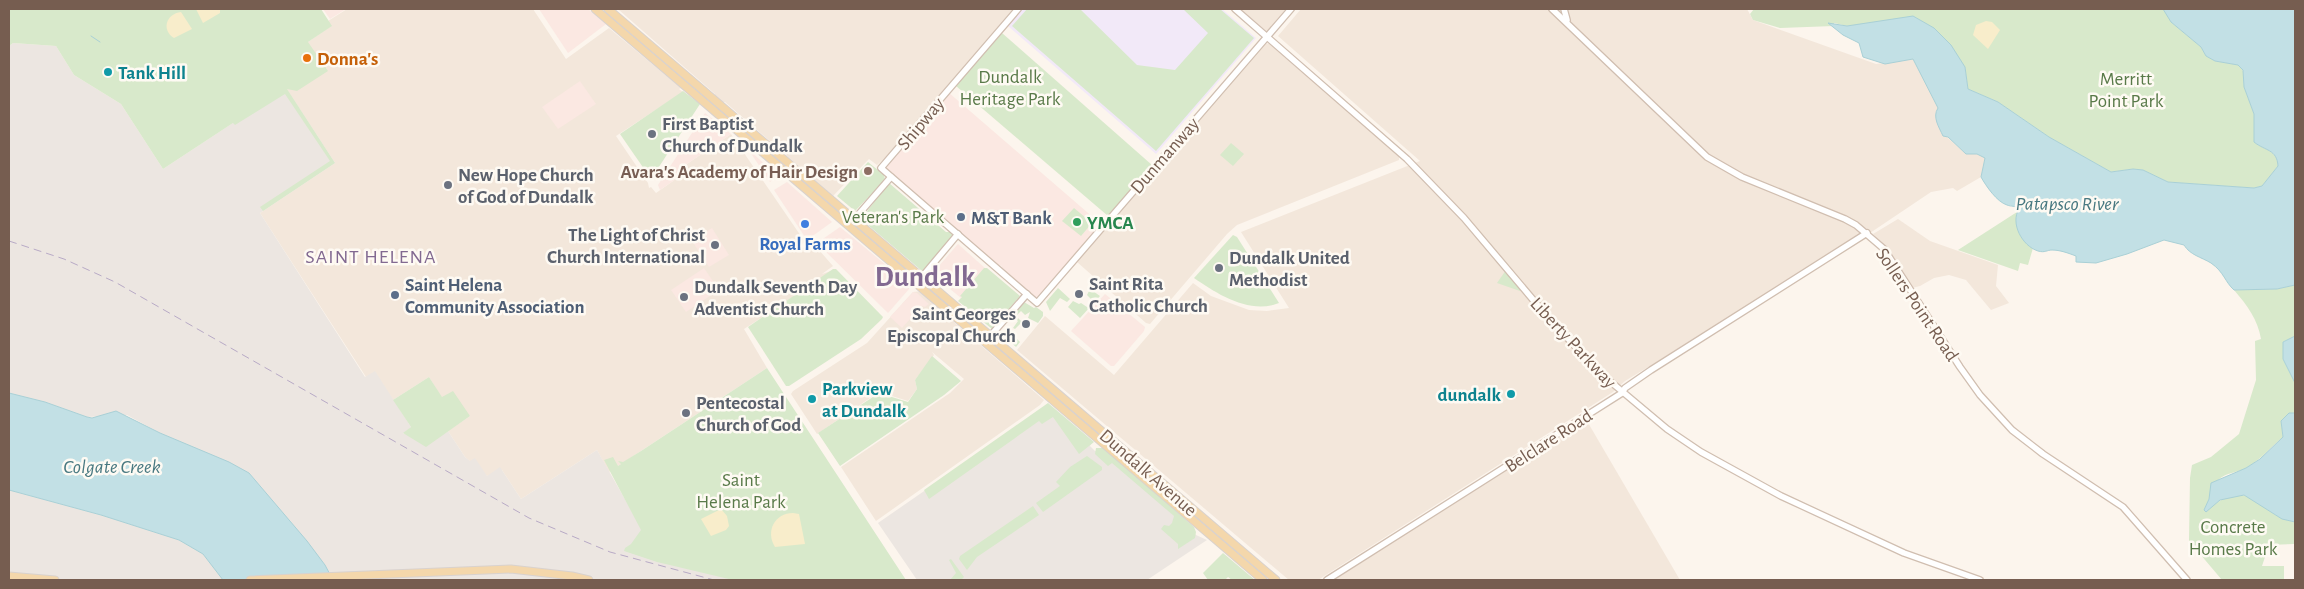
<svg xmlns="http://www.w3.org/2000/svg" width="2304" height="589" viewBox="0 0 2304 589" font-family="'Alegreya Sans',sans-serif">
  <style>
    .residential { fill: #f3e7db }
    .commercial { fill: #fbe8e2 }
    .industrial { fill: #ece6e1 }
    .education { fill: #f2e9f8 }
    .green { fill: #d8e9cb }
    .sand { fill: #f8edcb }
    .water { fill: #c2e0e5; stroke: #a9d0d6 }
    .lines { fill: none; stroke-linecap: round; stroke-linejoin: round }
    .stream { stroke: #a9d0d6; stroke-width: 1 }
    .secondary-casing { stroke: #d0beb0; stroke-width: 8 }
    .primary-casing { stroke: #d9d2ce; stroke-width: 9 }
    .secondary { stroke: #fff; stroke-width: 5.5 }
    .primary { stroke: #f4d7ab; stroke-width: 7 }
    .rail { stroke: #b8aac6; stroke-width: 1; stroke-dasharray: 8 5; stroke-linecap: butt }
    .food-dot { fill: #e8710a; stroke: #fefaf3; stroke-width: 2 }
    .culture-dot { fill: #0f9aa8; stroke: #fefaf3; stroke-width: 2 }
    .worship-dot { fill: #6b7280; stroke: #fefaf3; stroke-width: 2 }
    .education-dot { fill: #8d6e63; stroke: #fefaf3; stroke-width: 2 }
    .service-dot { fill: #5c6f8a; stroke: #fefaf3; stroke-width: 2 }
    .leisure-dot { fill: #2e9e5b; stroke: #fefaf3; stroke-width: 2 }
    .shop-dot { fill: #3f7fe0; stroke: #fefaf3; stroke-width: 2 }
    .labels { text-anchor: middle; stroke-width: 5; stroke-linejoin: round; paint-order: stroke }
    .food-label { font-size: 19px; font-weight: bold; fill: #c56008; stroke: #fefaf3; text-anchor: start }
    .culture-label { font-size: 19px; font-weight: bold; fill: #0d838f; stroke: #fefaf3; text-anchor: start }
    .park-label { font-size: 19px; fill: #597a49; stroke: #fefaf3 }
    .worship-label { font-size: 19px; font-weight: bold; fill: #5b616d; stroke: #fefaf3; text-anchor: start }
    .street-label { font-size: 19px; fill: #765d50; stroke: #fefaf3 }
    .education-label { font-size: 19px; font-weight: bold; fill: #785e54; stroke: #fefaf3; text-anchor: end }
    .service-label { font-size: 19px; font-weight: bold; fill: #4e5e75; stroke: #fefaf3; text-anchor: start }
    .leisure-label { font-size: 19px; font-weight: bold; fill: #27864d; stroke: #fefaf3; text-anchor: start }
    .shop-label { font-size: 19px; font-weight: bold; fill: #366cbe; stroke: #fefaf3 }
    .water-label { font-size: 20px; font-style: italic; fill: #477880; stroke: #fefaf3 }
    .neighbourhood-label { font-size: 20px; letter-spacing: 1px; fill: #826991; stroke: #fefaf3 }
    .town-label { font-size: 29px; font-weight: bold; fill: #826991; stroke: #fefaf3 }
  </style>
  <rect width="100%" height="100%" fill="#fcf5ed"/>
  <g class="residential">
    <polygon points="347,9 533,9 566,59 609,28 681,88 679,89 683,92 616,136 648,183 649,188 651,187 656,193 676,179 684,166 731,134 805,242 798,247 800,250 812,242 833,266 822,274 834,270 744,329 767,368 609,472 597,450 521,499 502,470 487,476 465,457 448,431 470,416 442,398 429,377 393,400 375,372 366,377 260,213 335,163 286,88 308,42 331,26 328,21"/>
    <polygon points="615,9 1014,9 888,155 877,165 869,159 833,196 725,102 720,102 714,96 715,94 619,10"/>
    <polygon points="1240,9 1287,9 1267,32"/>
    <polygon points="1301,9 1747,9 1753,20 1876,64 1913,59 1939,108 1947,137 1966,154 1977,154 1985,158 1981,177 1957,191 1953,188 1931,192 1873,231 1625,381 1613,392 1318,580 1289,580 1017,350 1045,316 1114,375 1193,283 1211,296 1249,310 1267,311 1289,308 1241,232 1420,161 1278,36"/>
    <polygon points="1265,43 1271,44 1399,156 1399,160 1237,225 1227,234 1150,324 1146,323 1077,262 1078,260"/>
    <polygon points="1898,219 1930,241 1998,265 1996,286 2009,303 1991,310 1966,280 1949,275 1934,278 1920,286 1912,288 1893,257 1873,234"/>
    <polygon points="922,291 956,324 1044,400 1040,405 876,521 841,467 950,393 964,379 932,352 934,355 915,380 917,389 908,401 879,392 817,434 791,394 793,391 867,343 913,292"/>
    <polygon points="1587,421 1680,580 1334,580 1452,504"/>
  </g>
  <g class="commercial">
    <polygon points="323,9 346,9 330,19"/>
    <polygon points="539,9 588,9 606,24 568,53"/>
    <polygon points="580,81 596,104 558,129 542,107"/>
    <polygon points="948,92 1102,225 1037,300 1001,268 1002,266 998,265 884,167"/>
    <polygon points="705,113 731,134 684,166 676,179 660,190 658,185"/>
    <polygon points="748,149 778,176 770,182"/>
    <polygon points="787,182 832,222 807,240 774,190"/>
    <polygon points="840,227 910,285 909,289 888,313 817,243"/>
    <polygon points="712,228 729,255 709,267 692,241"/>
    <polygon points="958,244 986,269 961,298 932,274"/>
    <polygon points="704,268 719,290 686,312 671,290"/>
    <polygon points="913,292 917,293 929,304 925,307 922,306 902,328 890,317"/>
    <polygon points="1105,294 1145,327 1144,331 1114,366 1111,366 1071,331"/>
  </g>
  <g class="industrial">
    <polygon points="13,43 56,46 74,75 121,104 163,169 286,88 335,163 260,213 365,377 375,371 411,427 403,434 444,434 448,431 465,457 470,461 475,458 487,476 500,467 521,499 597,450 660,561 741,580 333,580 325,565 249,473 160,433 127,415 87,417 45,402 9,393 9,46"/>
    <polygon points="1047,406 1092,442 1090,446 1095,451 1101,451 1196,535 1207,540 1147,580 917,580 878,523"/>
    <polygon points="9,490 101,515 179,540 203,554 223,580 9,580"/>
  </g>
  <polygon class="education" points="1023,9 1222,9 1256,38 1156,154 1008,26"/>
  <g class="green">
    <polygon points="9,9 321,9 332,26 308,42 328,71 297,91 287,89 335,163 263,211 260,207 330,161 285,94 235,125 233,123 163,169 121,104 74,75 56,46 13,43 9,46"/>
    <polygon points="1027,9 1080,9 1137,65 1175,70 1208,33 1183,9 1220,9 1254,38 1156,151 1012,26"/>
    <path d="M 1754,9 L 2164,9 L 2171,22 L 2201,47 L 2206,56 L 2215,61 L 2239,65 L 2243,71 L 2244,87 L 2254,114 L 2254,142 C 2265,151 2277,149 2278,166 L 2262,186 L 2254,188 L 2168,182 L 2143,170 L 2133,169 L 2111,172 L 2049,137 L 1998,102 L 1968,89 L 1965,67 L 1859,25 L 1847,26 L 1834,23 L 1834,26 L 1780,28 L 1753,20 L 1750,14 Z"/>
    <polygon points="1002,33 1152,165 1108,216 956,86"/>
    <polygon points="683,91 700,104 651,179 620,134"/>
    <polygon points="1231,143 1244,154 1233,166 1220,155"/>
    <polygon points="868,162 884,175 885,180 855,211 837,196"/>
    <polygon points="889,183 946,232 952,232 953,237 922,271 861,219"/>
    <polygon points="1074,208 1092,223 1081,236 1062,221"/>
    <path d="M 2017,212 C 2016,227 2021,240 2033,248 L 2028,265 L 2020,263 L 2018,271 L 1958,250 Z"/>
    <path d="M 1233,235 L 1237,237 L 1279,303 C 1250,315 1217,294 1194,278 Z"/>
    <polygon points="984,268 987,268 1020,296 992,329 958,301 962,297 960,296"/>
    <polygon points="833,269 836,269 883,317 882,319 861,339 789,386 786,386 748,327"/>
    <polygon points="1506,270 1521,289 1520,291 1497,283"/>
    <path d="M 2295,285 L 2295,336 L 2283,342 L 2283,359 L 2295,383 L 2295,413 L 2289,413 L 2281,421 L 2283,437 C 2271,447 2261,459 2248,467 C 2240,472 2230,472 2222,477 C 2210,484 2211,499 2204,510 L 2209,509 C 2250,473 2258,516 2295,522 L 2295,547 L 2294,544 L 2269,545 L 2262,566 L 2295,566 L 2284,566 L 2284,580 L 2222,580 L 2189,541 L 2190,478 L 2192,465 L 2211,457 L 2239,434 L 2256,380 L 2255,341 L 2261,339 C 2258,320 2247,305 2234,290 L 2277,289 Z"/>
    <polygon points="1058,288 1070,299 1067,302 1060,298 1050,311 1046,302"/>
    <polygon points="1090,289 1100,296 1080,318 1068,307 1073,301 1079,304 1081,303 1087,307 1093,301 1087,295"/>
    <polygon points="1024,302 1034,308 1036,307 1043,312 1043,316 1038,323 1028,318 1030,312 1025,315 1021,311 1016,316 1022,322 1015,329 1013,328 1018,321 1012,316"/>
    <polygon points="1010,332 1020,342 1016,347 1005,337"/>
    <polygon points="932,356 961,381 944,395 840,466 818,433 879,393 908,402 917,389 915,380"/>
    <polygon points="767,368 906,580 733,580 657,562 624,551 625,548 631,544 641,530 604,460 613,457 618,466 621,464 618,461 623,462 641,451"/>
    <polygon points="429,377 442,397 453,391 470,416 426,447 403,433 411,427 393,400"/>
    <polygon points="1048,403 1094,442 1079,454 1053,417 1042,424 1039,421 929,499 924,490"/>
    <polygon points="1096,448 1105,448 1194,527 1196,532 1195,538 1178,549 1178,544 1161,529 1164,525 1169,526 1172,523 1174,516 1112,463 1108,466 1095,454"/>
    <polygon points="1087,456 1102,467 1102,470 1043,512 1036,503 1060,486 1056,482 1070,467"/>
    <polygon points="1033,506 1039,515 977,557 967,570 959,559 960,556"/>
    <polygon points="1223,553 1255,580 1232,580 1228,577 1226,579 1228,580 1208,580 1203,573"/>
    <polygon points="951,559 964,577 961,580 950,580 956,573 949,560"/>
  </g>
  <g class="sand">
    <polygon points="196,9 220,9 220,13 203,23"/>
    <path d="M 181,12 L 192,29 L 174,38 C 161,30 166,14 181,12 Z"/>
    <polygon points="1986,21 1992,22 2000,30 1988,49 1973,35 1976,25"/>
    <polygon points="721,509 727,516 729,526 726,530 711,536 701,519"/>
    <path d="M 793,513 L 799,514 L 805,544 L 775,547 C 765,531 775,513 793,513 Z"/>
  </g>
  <g class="water">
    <path d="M 2163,9 L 2295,9 L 2295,285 L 2277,289 L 2234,290 C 2225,282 2224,272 2211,263 C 2201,257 2190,255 2184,245 L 2164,240 L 2127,254 L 2096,263 L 2076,262 L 2076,256 C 2068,253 2060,250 2052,250 C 2047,250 2045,253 2038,251 C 2022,246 2010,223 2019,209 C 2014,205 2012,207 2007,205 C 1997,202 1986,186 1981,177 L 1985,158 L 1977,154 L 1966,154 L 1948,137 L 1943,136 C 1939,127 1932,117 1938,108 L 1913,59 L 1885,64 L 1863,57 L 1859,43 L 1843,35 L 1828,23 L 1847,26 L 1913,16 L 1934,28 L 1951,45 L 1965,67 L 1968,89 L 1998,102 L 2049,137 L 2111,172 L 2133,169 L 2143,170 L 2168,182 L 2254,188 L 2262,186 L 2278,166 C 2277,149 2265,151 2254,142 L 2254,114 L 2244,87 L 2243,70 L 2238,65 L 2215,61 L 2206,56 L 2201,47 L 2171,22 Z"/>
    <polygon points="2295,336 2295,383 2283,359 2283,342"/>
    <polygon points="9,393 45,402 87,417 92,418 116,411 160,433 229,462 249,473 307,541 325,565 333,580 223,580 203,554 179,540 101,515 9,490"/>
    <polygon points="2289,413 2295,413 2295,522 2282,519 2244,495 2220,500 2206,512 2204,510 2209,499 2211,483 2246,468 2260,459 2283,437 2281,421"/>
  </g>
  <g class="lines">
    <polyline class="stream" points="91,36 100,42"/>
    <defs>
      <g id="secondary">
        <polyline points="1018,9 881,168 1037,303 1291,9"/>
        <polyline points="1235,9 1407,159 1464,218 1546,315 1599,372 1667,429 1701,452 1781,496 1904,553 1980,580"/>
        <polyline points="1552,9 1707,157 1742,177 1845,219 1856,225 1884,249 1960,367 1980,395 2012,430 2043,454 2123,507 2187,580"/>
        <polyline points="1564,9 1567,20"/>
        <polyline points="851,219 858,215 891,177"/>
        <polyline points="916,284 958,234"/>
        <polyline points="985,342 1027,294"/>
        <polyline points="1327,580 1622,393 1625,388 1651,370 1867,233"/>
      </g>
      <g id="primary">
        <polyline points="595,9 1263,580"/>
        <polyline points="608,9 1276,580"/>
        <polyline points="9,576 55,580"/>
        <polyline points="250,580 511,569 572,576 589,580"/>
      </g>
    </defs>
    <use href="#secondary" class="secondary-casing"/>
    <use href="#primary" class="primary-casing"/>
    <use href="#secondary" class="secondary"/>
    <use href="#primary" class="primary"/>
    <polyline class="rail" points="9,241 64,259 115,282 529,518 610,552 714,580"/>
  </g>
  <circle class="food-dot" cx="307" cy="58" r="5"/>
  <g class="culture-dot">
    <circle cx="108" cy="72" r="5"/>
    <circle cx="1511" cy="394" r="5"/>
    <circle cx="812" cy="399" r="5"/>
  </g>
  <g class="worship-dot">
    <circle cx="652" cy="134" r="5"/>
    <circle cx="448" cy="185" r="5"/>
    <circle cx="715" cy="245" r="5"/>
    <circle cx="1219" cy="268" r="5"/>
    <circle cx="1079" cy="294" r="5"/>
    <circle cx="684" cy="297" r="5"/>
    <circle cx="1026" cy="324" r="5"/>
    <circle cx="686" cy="413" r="5"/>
  </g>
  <circle class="education-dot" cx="868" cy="171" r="5"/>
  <g class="service-dot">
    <circle cx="961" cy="217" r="5"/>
    <circle cx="395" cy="295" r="5"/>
  </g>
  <circle class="leisure-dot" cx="1077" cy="222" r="5"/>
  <circle class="shop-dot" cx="805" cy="224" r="5"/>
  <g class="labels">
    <g class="food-label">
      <text x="317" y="65">Donna's</text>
    </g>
    <g class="culture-label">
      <text x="118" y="79">Tank Hill</text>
      <text x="822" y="395">Parkview<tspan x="822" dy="22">at Dundalk</tspan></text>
      <text x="1501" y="401" text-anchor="end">dundalk</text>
    </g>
    <g class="park-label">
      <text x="1010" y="83">Dundalk<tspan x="1010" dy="22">Heritage Park</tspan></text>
      <text x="2126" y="85">Merritt<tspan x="2126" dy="22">Point Park</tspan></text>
      <text x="893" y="223">Veteran's Park</text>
      <text x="741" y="486">Saint<tspan x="741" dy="22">Helena Park</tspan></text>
      <text x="2233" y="533">Concrete<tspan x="2233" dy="22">Homes Park</tspan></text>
    </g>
    <g class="worship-label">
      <text x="662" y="130">First Baptist<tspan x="662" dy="22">Church of Dundalk</tspan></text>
      <text x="458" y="181">New Hope Church<tspan x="458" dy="22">of God of Dundalk</tspan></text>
      <text x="705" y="241" text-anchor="end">The Light of Christ<tspan x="705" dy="22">Church International</tspan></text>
      <text x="1229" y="264">Dundalk United<tspan x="1229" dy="22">Methodist</tspan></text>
      <text x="1089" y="290">Saint Rita<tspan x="1089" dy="22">Catholic Church</tspan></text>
      <text x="694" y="293">Dundalk Seventh Day<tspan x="694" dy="22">Adventist Church</tspan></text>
      <text x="1016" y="320" text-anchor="end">Saint Georges<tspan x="1016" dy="22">Episcopal Church</tspan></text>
      <text x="696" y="409">Pentecostal<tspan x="696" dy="22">Church of God</tspan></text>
    </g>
    <g class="street-label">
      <text transform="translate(920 123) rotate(-50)" y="7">Shipway</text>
      <text transform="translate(1164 155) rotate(-49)" y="7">Dunmanway</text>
      <text transform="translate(1918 304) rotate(56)" y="7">Sollers Point Road</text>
      <text transform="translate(1574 342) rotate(47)" y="7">Liberty Parkway</text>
      <text transform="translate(1548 440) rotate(-33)" y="7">Belclare Road</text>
      <text transform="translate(1149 472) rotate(41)" y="7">Dundalk Avenue</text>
    </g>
    <g class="education-label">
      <text x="858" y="178">Avara's Academy of Hair Design</text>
    </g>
    <g class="service-label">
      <text x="971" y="224">M&amp;T Bank</text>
      <text x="405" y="291">Saint Helena<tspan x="405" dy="22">Community Association</tspan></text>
    </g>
    <g class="leisure-label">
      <text x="1087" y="229">YMCA</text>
    </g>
    <g class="shop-label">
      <text x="805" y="250">Royal Farms</text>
    </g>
    <g class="water-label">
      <text x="2067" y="210">Patapsco River</text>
      <text x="112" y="473">Colgate Creek</text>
    </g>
    <g class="neighbourhood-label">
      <text x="371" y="263">SAINT HELENA</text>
    </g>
    <g class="town-label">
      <text x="925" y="286">Dundalk</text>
    </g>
  </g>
  <rect width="2304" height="589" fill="none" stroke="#765d50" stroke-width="20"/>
</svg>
